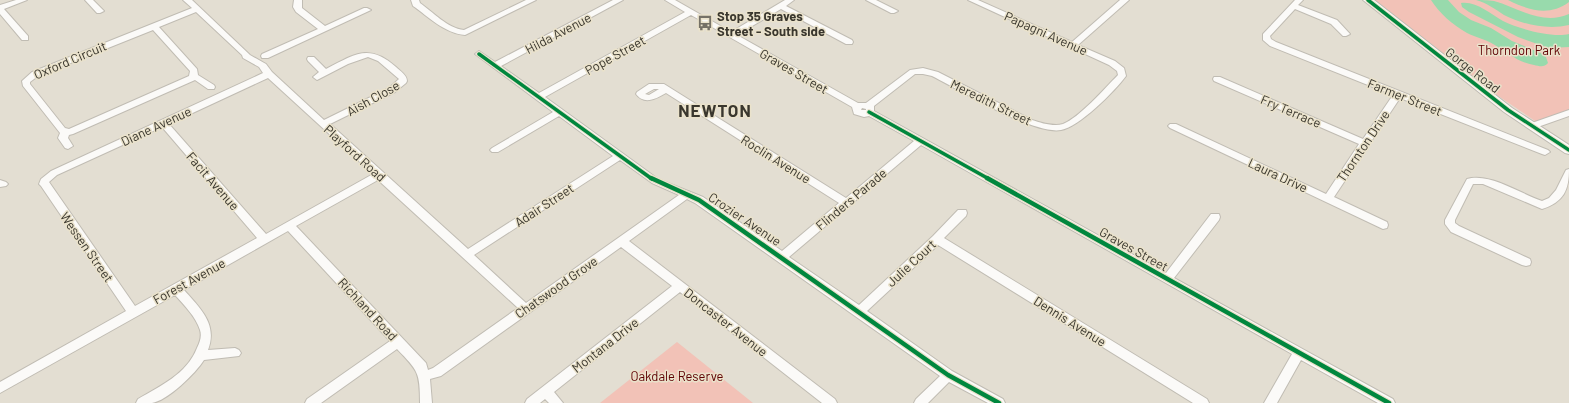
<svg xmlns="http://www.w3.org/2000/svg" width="1569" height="403" viewBox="0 0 1569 403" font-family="Barlow,sans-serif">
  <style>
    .green { fill: #f2c2b7 }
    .water { fill: #98daac }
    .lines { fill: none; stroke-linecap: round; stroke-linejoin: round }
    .minor-casing { stroke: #c0bcb3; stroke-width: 2 }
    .major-casing { stroke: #c0bcb3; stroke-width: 2 }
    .minor { fill: #fbfaf8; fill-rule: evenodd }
    .major { fill: #fbfaf8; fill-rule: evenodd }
    .cycleway-far1-casing { stroke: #eae2cb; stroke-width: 5.5 }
    .cycleway-casing { stroke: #eae2cb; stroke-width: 7 }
    .cycleway-far1 { stroke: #00873e; stroke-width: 3.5 }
    .cycleway { stroke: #00873e; stroke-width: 4.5 }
    .labels { text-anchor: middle; stroke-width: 3; stroke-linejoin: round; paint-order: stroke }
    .poi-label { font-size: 13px; font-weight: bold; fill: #3a372e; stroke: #eae2cb; text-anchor: start }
    .street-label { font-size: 13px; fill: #3a372e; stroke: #eae2cb }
    .park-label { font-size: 13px; fill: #5f0003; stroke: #eae2cb }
    .district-label { font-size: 17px; font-weight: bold; letter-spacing: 1px; fill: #3a372e; stroke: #eae2cb }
  </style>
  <rect width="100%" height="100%" fill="#e3ded2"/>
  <g class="green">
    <polygon points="1374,0 1569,0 1569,113 1538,123 1488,89"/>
    <polygon points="677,342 753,403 600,403"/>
  </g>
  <g class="water">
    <path d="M 1431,0 L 1448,0 L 1459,12 L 1471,20 L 1491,28 L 1512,41 L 1541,53 L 1546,57 L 1548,63 C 1544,68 1539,66 1534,65 C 1517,62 1507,52 1493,44 C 1485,39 1475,37 1467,33 C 1453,25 1439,13 1431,0 Z"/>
    <path d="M 1476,0 C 1480,0 1489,0 1494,1 C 1519,8 1542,26 1569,14 L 1569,25 C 1548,30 1524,25 1504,15 C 1495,9 1487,3 1476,0 Z"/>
    <path d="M 1508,0 L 1569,0 L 1569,2 C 1549,17 1528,10 1508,0 Z"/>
    <path d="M 1461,3 C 1477,1 1490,14 1503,21 C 1519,29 1552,38 1569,34 L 1569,47 L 1550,48 L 1540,45 L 1518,37 L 1469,12 L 1462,7 Z"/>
  </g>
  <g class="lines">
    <defs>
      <g id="minor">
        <polygon points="16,0 27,0 4,9 28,36 28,40 22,40 0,14 0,5"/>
        <polygon points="85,0 93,0 104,11 100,13 97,13"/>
        <path d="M 183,0 L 192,0 L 250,55 L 266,64 L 272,72 L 324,120 L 389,88 L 399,79 L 378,61 L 368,57 L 348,64 L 317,80 L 313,77 L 319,72 L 308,61 L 307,59 L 308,57 L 314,57 L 326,69 C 355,54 369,43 396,67 C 400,71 407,75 407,81 L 406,83 L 395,92 L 330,124 L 468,249 L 613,156 L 559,116 L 498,152 L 492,152 L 490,150 L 492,148 L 553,112 L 475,54 L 479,51 L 495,62 L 613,0 L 623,0 L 501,66 L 539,93 L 685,12 L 665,0 L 675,0 L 731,32 L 785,0 L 794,0 L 786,6 L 852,40 L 853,42 L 852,44 L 846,44 L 781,9 L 737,35 L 858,103 L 866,103 L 910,70 L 923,68 L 938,72 L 1032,120 C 1041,123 1054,127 1063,124 C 1079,118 1105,88 1118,75 L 1117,71 L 1109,65 L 968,0 L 978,0 L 1072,42 L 1120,0 L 1129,0 L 1078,45 L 1115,61 L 1124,68 L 1126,76 C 1115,91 1079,127 1061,130 C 1033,135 960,90 932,76 L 923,74 L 915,74 L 874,106 L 874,111 L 1166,273 L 1211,214 L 1219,214 L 1220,217 L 1219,220 L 1174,278 L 1393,399 L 1395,403 L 1378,403 L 1301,360 L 1277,403 L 1264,403 L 1292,354 L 921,145 L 789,257 L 859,305 L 933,236 L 958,210 L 966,210 L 967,213 L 966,216 L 944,238 L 1207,399 L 1209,403 L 1193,403 L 938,245 L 867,311 L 952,371 L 1003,399 L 1005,403 L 988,403 L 949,382 L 928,403 L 914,403 L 916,399 L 940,376 L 695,203 L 687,199 L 629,241 L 835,399 L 837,403 L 822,403 L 680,292 L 554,392 L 563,403 L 549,403 L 545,399 L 540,403 L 525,403 L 527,399 L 672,286 L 621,247 L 441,376 L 430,379 L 432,403 L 420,403 C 420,372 418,371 397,349 L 321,403 L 305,403 L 307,399 L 390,341 L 288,231 L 184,290 C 200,308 218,324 208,350 L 235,348 L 239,350 L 241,353 L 239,356 L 204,360 C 196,373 167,401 152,403 C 147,403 141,403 136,403 L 138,399 C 160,386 187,374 197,348 C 200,342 202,336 200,330 C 196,317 184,305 175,295 L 0,393 L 0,382 L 126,311 L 41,186 L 39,184 L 41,179 L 51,171 L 263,73 L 259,67 L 243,58 L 242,55 L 196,12 L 159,27 L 197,69 L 198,75 L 214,85 L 215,87 L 214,89 L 208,89 L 195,80 L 73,134 L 69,135 L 68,138 L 73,146 L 68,149 L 65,148 L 58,138 L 60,133 L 23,86 L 22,81 L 32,72 L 192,8 ZM 691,15 L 852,107 L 854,114 L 864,117 L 869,116 L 914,141 L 846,198 L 664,84 L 649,84 L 637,92 L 636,94 C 644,105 656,99 666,93 L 839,203 L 782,251 L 703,197 L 658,179 L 545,97 ZM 153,30 L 190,71 L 189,76 L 69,129 L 65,128 L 30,84 L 30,82 L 38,76 ZM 268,78 L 373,174 L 266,234 L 169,124 ZM 654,89 L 659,89 L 649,95 L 645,94 ZM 862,108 L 866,109 L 866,110 L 861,110 ZM 162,127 L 257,238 L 135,306 L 49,182 L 57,175 ZM 620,160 L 652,183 L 679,195 L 526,303 L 474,255 ZM 378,180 L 518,308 L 433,368 L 428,370 L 426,363 L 296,226 Z"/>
        <polygon points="294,0 302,0 302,8 325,26 364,8 367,8 371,10 268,58 262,58 261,56 262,54 318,29 296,12 293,7"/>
        <path d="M 411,0 L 419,0 L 420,3 C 433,12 447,28 464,30 L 526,0 L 536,0 L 465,35 C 444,33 429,17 413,6 Z"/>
        <polygon points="866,0 876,0 898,11 894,13 891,13"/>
        <polygon points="1295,0 1303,0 1298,5 1337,20 1350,34 1346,36 1343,36 1331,24 1295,9 1270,36 1271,39 1276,42 1548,150 1550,152 1545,155 1542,154 1400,98 1334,197 1387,222 1388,225 1387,228 1383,229 1170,128 1168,126 1170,124 1176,124 1326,194 1359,144 1214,81 1213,79 1214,77 1220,77 1363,139 1393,95 1270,46 1263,40 1263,34"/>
        <polygon points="1569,110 1569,116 1532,129 1527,126 1529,124"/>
        <path d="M 1569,169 C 1569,190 1564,202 1542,209 L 1483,184 L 1473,184 L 1455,220 L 1455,223 L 1459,226 L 1530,259 L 1531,262 L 1530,265 L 1526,266 L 1522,265 L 1451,232 L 1445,224 L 1445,220 L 1467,179 C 1489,172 1521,194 1542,201 L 1549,198 L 1556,190 L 1566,170 Z"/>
        <polygon points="0,180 6,182 8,184 6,186 0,187"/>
      </g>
      <polygon id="major" points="1363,0 1374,0 1512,108 1569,145 1569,154 1565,153 1504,112"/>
    </defs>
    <use href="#minor" class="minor-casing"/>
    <use href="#major" class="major-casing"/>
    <use href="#minor" class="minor"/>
    <use href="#major" class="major"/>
    <defs>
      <g id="cycleway-far1">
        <polyline points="1368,0 1508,110 1569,150"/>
        <polyline points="479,54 652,179"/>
        <polyline points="869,112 989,179"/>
      </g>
      <g id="cycleway">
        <polyline points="651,178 699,200 948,375 999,403"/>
        <polyline points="987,178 1389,403"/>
      </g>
    </defs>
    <use href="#cycleway-far1" class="cycleway-far1-casing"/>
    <use href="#cycleway" class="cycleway-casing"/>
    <use href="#cycleway-far1" class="cycleway-far1"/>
    <use href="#cycleway" class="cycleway"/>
  </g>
  <defs>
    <symbol id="bus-bare" viewBox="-9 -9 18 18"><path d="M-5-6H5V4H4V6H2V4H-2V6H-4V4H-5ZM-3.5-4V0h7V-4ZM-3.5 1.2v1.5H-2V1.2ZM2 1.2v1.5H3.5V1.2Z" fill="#757167" stroke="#eae2cb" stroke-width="2.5" paint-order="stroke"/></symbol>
  </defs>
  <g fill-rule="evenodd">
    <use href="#bus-bare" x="694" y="12" width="22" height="22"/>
  </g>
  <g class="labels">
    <g class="poi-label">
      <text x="717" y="21">Stop 35 Graves<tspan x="717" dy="15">Street - South side</tspan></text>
    </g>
    <g class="street-label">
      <text transform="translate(558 33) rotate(-28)" y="5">Hilda Avenue</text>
      <text transform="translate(1046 33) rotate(24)" y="5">Papagni Avenue</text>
      <text transform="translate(615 55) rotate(-29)" y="5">Pope Street</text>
      <text transform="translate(70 60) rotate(-23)" y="5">Oxford Circuit</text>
      <text transform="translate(1473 70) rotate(38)" y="5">Gorge Road</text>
      <text transform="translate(794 71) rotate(30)" y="5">Graves Street</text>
      <text transform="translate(1405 97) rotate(22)" y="5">Farmer Street</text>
      <text transform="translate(373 98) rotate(-29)" y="5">Aish Close</text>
      <text transform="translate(991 102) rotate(26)" y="5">Meredith Street</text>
      <text transform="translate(1291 111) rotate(23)" y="5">Fry Terrace</text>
      <text transform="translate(156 126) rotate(-25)" y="5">Diane Avenue</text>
      <text transform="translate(1363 146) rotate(-56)" y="5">Thornton Drive</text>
      <text transform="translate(355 153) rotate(42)" y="5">Playford Road</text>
      <text transform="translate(776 159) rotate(32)" y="5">Roclin Avenue</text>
      <text transform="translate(1278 175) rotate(25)" y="5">Laura Drive</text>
      <text transform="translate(213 181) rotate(49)" y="5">Facit Avenue</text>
      <text transform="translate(851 199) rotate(-40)" y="5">Flinders Parade</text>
      <text transform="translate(544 205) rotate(-33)" y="5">Adair Street</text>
      <text transform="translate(745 219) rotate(34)" y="5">Crozier Avenue</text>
      <text transform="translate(87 247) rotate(55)" y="5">Wessen Street</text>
      <text transform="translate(1134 249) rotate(29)" y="5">Graves Street</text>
      <text transform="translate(911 263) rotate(-43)" y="5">Julie Court</text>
      <text transform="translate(189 281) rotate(-29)" y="5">Forest Avenue</text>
      <text transform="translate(556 287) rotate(-35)" y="5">Chatswood Grove</text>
      <text transform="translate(368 309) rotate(47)" y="5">Richland Road</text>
      <text transform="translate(1070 321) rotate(32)" y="5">Dennis Avenue</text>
      <text transform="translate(726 322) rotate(38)" y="5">Doncaster Avenue</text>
      <text transform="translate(605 345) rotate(-38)" y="5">Montana Drive</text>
    </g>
    <g class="park-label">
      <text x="1519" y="55">Thorndon Park</text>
      <text x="677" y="381">Oakdale Reserve</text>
    </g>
    <g class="district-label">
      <text x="715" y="117">NEWTON</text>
    </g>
  </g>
</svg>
